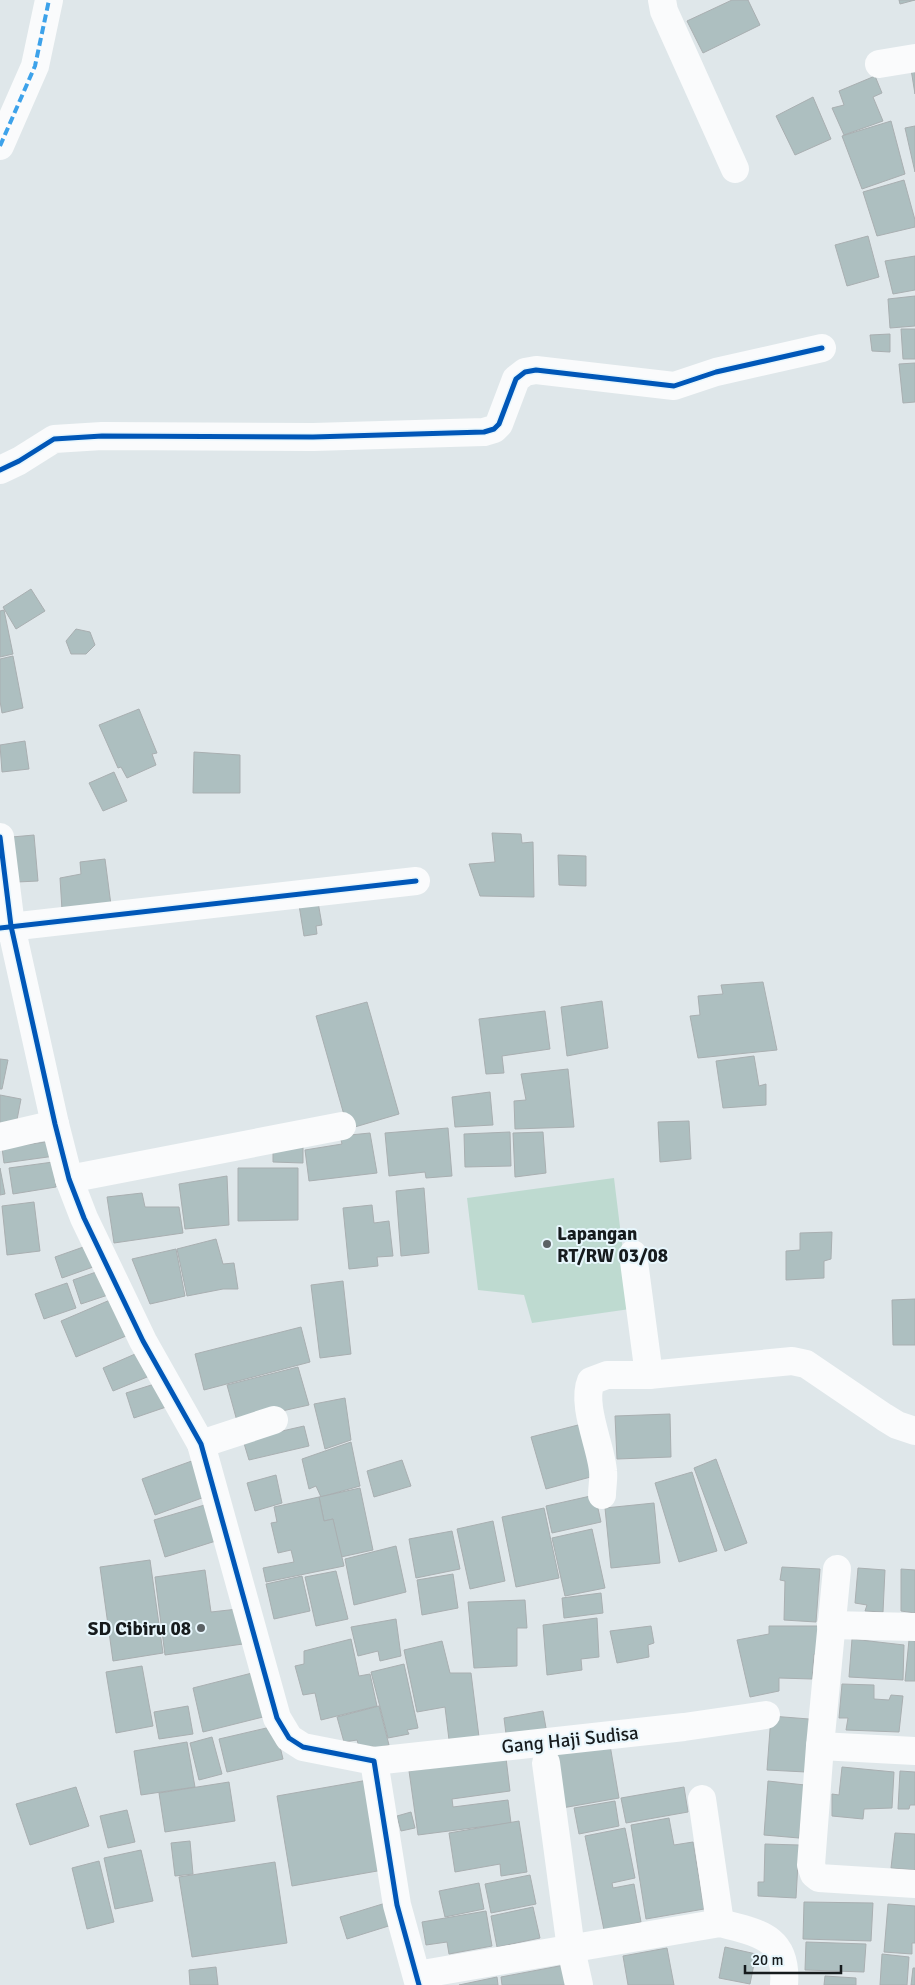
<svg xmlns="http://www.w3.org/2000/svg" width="915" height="1985" viewBox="0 0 915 1985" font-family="Signika,sans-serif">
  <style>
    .green { fill: #bedad0 }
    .building { fill: #adbfc0; stroke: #a9afb1 }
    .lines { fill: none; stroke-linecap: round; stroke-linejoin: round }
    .minor { stroke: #fafbfc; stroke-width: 28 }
    .quiet { stroke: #3da2ea; stroke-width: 4; stroke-dasharray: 8 4; stroke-linecap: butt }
    .cycleway-casing { stroke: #e7f6fc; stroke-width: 8 }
    .cycleway { stroke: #0057b8; stroke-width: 5 }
    .poi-dot { fill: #5c6265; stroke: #e7f6fc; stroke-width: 2 }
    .labels { text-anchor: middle; stroke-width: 4; stroke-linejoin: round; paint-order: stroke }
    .poi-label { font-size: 19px; font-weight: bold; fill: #161b1d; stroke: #e7f6fc; text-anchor: start }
    .street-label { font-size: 19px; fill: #161b1d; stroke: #e7f6fc }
  </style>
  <rect width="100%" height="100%" fill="#dfe7ea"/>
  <polygon class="green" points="614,1178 630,1309 532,1323 524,1295 478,1290 467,1198"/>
  <g class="building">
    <polygon points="732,0 748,0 760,25 703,53 687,21"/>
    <polygon points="899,0 915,0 900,4"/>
    <polygon points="910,63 915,63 915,94"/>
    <polygon points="875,76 882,93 873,97 883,121 844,135 832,108 844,105 839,91"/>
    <polygon points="813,97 831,139 795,155 776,116"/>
    <polygon points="891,121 905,174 862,189 842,136"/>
    <polygon points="915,126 915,172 905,128"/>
    <polygon points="904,180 915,220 915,227 877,236 863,192"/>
    <polygon points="868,236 879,277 847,286 835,245"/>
    <polygon points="915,256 915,290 893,294 885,261"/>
    <polygon points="915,296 915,326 890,328 888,299"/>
    <polygon points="901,329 915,329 915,359 903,359"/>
    <polygon points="890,334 890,352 872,351 870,335"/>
    <polygon points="915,363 915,402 903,403 899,364"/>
    <polygon points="31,589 45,611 16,629 3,607"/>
    <polygon points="4,610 13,654 0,657 0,611"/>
    <polygon points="76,629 90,632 95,645 86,654 71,654 66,641"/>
    <polygon points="13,656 23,708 2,713 0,701 0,659"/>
    <polygon points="139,709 157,753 152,754 156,765 127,778 121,767 118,768 99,725"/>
    <polygon points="25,741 29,769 2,772 0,745"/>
    <polygon points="194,752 240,755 240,793 193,793"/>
    <polygon points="114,772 127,801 103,811 89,783"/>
    <polygon points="492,833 521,834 522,843 533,842 534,897 480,896 469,864 495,862"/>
    <polygon points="34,835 38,881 17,882 12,837"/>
    <polygon points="558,855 586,856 586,886 559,885"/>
    <polygon points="105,859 111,905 62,910 60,878 81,874 80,862"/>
    <polygon points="318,902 322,925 316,926 317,934 304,936 299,905"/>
    <polygon points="763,982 777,1050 698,1058 690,1016 700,1015 698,996 723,994 721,985"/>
    <polygon points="602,1001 608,1048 567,1056 561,1007"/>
    <polygon points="367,1002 399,1114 348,1129 316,1016"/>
    <polygon points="545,1011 550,1049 502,1056 504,1073 486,1074 479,1019"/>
    <polygon points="754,1056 759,1086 766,1084 766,1105 723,1108 716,1061"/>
    <polygon points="0,1059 8,1060 2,1089 0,1089"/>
    <polygon points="568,1069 574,1127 515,1129 514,1101 526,1100 521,1074"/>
    <polygon points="490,1092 493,1125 455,1127 452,1097"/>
    <polygon points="0,1095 21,1099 15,1130 0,1127"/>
    <polygon points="689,1121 691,1159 660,1162 658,1122"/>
    <polygon points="448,1128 452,1176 426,1178 425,1172 389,1176 385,1133"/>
    <polygon points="510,1132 511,1166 465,1167 464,1134"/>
    <polygon points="543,1132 546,1173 515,1177 513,1133"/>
    <polygon points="370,1133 377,1173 309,1181 305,1150 342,1144 340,1136"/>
    <polygon points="53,1141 55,1156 4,1163 2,1148"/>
    <polygon points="303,1142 303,1163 273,1162 273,1143"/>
    <polygon points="53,1162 56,1187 13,1194 9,1168"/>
    <polygon points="0,1168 5,1194 0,1195"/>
    <polygon points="238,1168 298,1168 298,1220 238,1221"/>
    <polygon points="227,1176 229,1225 185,1229 179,1184"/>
    <polygon points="424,1188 429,1253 401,1256 396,1191"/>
    <polygon points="142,1193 145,1207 179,1207 183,1233 114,1243 107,1197"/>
    <polygon points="34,1202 40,1251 7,1255 2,1206"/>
    <polygon points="372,1205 374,1223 389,1221 393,1256 377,1257 378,1266 349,1269 343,1208"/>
    <polygon points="832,1232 831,1259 824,1261 824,1278 786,1280 786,1251 800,1250 800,1233"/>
    <polygon points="216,1239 223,1264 234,1263 238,1289 223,1289 187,1296 177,1249"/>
    <polygon points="89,1245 96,1266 62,1278 55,1257"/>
    <polygon points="176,1249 185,1296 150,1304 132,1259"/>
    <polygon points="102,1270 111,1294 81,1304 73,1280"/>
    <polygon points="343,1281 351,1354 320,1358 311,1285"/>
    <polygon points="67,1283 76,1308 44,1319 35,1294"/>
    <polygon points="915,1299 915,1345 893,1345 892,1300"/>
    <polygon points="110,1300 126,1336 76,1357 61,1321"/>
    <polygon points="301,1327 310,1362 204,1390 195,1354"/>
    <polygon points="142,1351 152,1375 113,1391 103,1368"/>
    <polygon points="298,1367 309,1405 237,1421 227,1385"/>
    <polygon points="164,1381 172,1405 134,1418 126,1393"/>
    <polygon points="345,1398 351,1440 325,1449 314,1404"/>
    <polygon points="670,1414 671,1457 617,1459 615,1416"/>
    <polygon points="586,1423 598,1475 546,1489 531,1437"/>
    <polygon points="304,1426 309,1446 249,1460 243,1440"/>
    <polygon points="351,1442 360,1486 321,1497 316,1486 309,1489 302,1459"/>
    <polygon points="200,1458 213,1494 155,1515 142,1479"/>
    <polygon points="716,1459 747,1543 725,1551 694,1468"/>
    <polygon points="402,1460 411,1486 374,1497 367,1471"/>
    <polygon points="692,1472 717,1551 679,1562 655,1483"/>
    <polygon points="276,1475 282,1503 255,1511 247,1483"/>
    <polygon points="360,1488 373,1550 341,1557 333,1519 324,1521 319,1497"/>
    <polygon points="595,1495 601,1522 552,1533 546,1506"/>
    <polygon points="319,1497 324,1521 333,1519 344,1566 266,1582 263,1568 294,1562 291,1550 278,1553 271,1523 277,1522 274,1507"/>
    <polygon points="654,1503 660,1563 611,1568 605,1508"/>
    <polygon points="208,1504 219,1540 165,1557 154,1520"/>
    <polygon points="544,1508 559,1578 516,1587 502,1517"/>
    <polygon points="493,1521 505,1581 470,1589 457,1529"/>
    <polygon points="592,1529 605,1588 565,1596 552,1538"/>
    <polygon points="452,1531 460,1569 416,1578 409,1539"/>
    <polygon points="396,1546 406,1592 354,1605 345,1559"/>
    <polygon points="150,1560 163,1653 113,1661 100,1567"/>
    <polygon points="782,1567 820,1569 816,1622 784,1620 785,1581 780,1580"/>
    <polygon points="858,1568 885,1570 883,1612 865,1611 867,1605 855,1603"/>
    <polygon points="901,1569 915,1570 915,1613 901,1611"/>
    <polygon points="205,1570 211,1612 238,1609 243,1644 165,1655 155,1577"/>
    <polygon points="336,1571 348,1619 316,1626 305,1577"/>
    <polygon points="453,1574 458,1608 422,1615 417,1580"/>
    <polygon points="302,1576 310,1611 274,1619 266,1584"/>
    <polygon points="601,1593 603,1613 564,1618 562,1598"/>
    <polygon points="525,1600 527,1628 517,1628 517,1666 474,1668 468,1602"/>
    <polygon points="597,1618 599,1657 581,1659 582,1670 547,1675 543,1625"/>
    <polygon points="396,1619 401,1656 380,1661 378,1651 358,1656 351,1627"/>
    <polygon points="651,1626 654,1643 648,1645 649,1657 617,1663 610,1631"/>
    <polygon points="769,1626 821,1626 820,1654 814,1654 812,1679 779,1678 779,1691 750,1697 737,1640 769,1634"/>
    <polygon points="351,1639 359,1676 370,1674 377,1706 321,1720 315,1693 303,1695 295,1666 304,1664 304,1651"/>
    <polygon points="852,1639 904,1645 903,1680 849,1677"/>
    <polygon points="909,1640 915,1641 915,1681 905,1681"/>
    <polygon points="442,1641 450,1673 471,1673 480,1745 450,1748 445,1707 417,1712 404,1650"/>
    <polygon points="404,1664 418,1728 407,1730 409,1734 388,1738 371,1672"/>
    <polygon points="142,1666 153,1726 116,1733 106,1672"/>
    <polygon points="256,1672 267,1716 203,1732 193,1688"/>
    <polygon points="842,1684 874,1685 874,1699 889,1700 891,1695 903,1696 899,1732 846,1730 848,1718 839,1718"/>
    <polygon points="188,1706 193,1734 159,1739 154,1712"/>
    <polygon points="379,1706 389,1745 374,1749 373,1746 360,1750 357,1740 344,1742 337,1717"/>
    <polygon points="543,1711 546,1728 507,1742 504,1718"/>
    <polygon points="771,1716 809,1719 806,1772 767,1770"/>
    <polygon points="275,1726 283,1759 227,1772 219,1739"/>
    <polygon points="212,1737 222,1774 199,1780 190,1743"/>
    <polygon points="187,1742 195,1787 141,1795 134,1751"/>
    <polygon points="610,1745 619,1798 562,1808 553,1754"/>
    <polygon points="506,1758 510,1791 452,1799 453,1807 508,1800 511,1823 418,1835 409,1771"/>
    <polygon points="842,1767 894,1772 892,1808 864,1809 863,1819 832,1816 832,1794 839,1795"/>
    <polygon points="900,1771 915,1772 915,1805 910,1805 909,1809 898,1809"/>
    <polygon points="368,1780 383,1870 292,1886 277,1796"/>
    <polygon points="768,1781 805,1785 799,1838 764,1835"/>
    <polygon points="229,1782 235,1821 165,1832 159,1793"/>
    <polygon points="76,1787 89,1826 30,1845 16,1804"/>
    <polygon points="684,1787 688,1812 626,1823 621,1798"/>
    <polygon points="615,1801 619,1826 579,1834 574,1808"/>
    <polygon points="127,1810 135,1842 108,1848 100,1816"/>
    <polygon points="411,1812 415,1828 401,1831 397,1816"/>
    <polygon points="669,1818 674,1845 693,1842 704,1909 646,1919 631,1825"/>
    <polygon points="519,1821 527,1872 501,1876 500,1864 455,1872 449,1833"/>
    <polygon points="625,1828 635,1878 612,1883 613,1888 634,1884 641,1922 604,1930 585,1836"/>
    <polygon points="895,1833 915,1834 915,1870 891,1868"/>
    <polygon points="190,1841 193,1874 175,1876 171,1843"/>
    <polygon points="765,1844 799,1845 796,1898 758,1896 758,1882 764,1882"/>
    <polygon points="141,1850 153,1901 115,1909 104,1858"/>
    <polygon points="99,1861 114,1922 87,1929 72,1868"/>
    <polygon points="275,1862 287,1943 192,1957 179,1877"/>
    <polygon points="530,1875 536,1904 491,1913 485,1884"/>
    <polygon points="479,1883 484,1909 445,1917 439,1891"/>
    <polygon points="389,1902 395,1924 347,1939 340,1917"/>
    <polygon points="804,1902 873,1903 871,1941 803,1939"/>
    <polygon points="888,1904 915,1906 915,1943 912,1943 912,1954 884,1952"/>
    <polygon points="533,1907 540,1938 497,1947 491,1916"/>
    <polygon points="486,1911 492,1946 449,1954 447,1942 426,1945 422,1922"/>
    <polygon points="806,1942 866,1944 864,1972 805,1970"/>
    <polygon points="725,1947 756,1954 750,1984 719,1978"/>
    <polygon points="667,1948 674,1985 628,1985 623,1956"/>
    <polygon points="882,1954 909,1957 907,1985 880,1985"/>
    <polygon points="570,1964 574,1985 502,1985 501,1977"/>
    <polygon points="216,1967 218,1985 190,1985 189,1970"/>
    <polygon points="913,1968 915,1968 915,1985 911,1985"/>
    <polygon points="825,1976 856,1978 856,1985 824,1985"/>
    <polygon points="497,1977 498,1985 459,1985"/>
  </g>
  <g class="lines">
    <g class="minor">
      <polyline points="662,0 664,11 735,169"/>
      <polyline points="879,64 915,58"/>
      <polyline points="0,146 35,66 49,0"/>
      <polyline points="0,470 19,461 54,439 102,436 313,437 484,432 494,429 499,424 516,379 525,372 536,370 674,386 716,372 822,348"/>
      <polyline points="0,837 11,926 55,1124 69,1179 84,1218 143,1341 201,1444 277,1718 289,1738 303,1747 374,1761 397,1905 419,1985"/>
      <polyline points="0,928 416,881"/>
      <polyline points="0,1137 55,1124"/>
      <polyline points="69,1179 342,1126"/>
      <polyline points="633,1254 649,1375 792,1361 806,1364 884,1417 897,1425 915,1431"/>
      <polyline points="201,1444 274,1420"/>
      <path d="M 602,1495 C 602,1487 604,1479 603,1471 C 601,1446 581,1405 591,1381 L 607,1375 L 649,1375"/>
      <polyline points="831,1625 915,1627"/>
      <polyline points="820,1746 837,1569"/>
      <polyline points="915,1751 820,1746 811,1865 814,1874 819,1878 915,1884"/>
      <polyline points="374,1761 684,1727 766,1715"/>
      <polyline points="546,1763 571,1949 579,1985"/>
      <polyline points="702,1799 720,1923"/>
      <path d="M 417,1975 L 720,1923 C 758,1933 788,1936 784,1985"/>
    </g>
    <polyline class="quiet" points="0,146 35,66 49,0"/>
    <defs>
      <g id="cycleway">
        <polyline points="0,470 19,461 54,439 102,436 313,437 484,432 494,429 499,424 516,379 525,372 536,370 674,386 716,372 822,348"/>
        <polyline points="0,837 11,926 55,1124 69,1179 84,1218 143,1341 201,1444 277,1718 289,1738 303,1747 374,1761 397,1905 419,1985"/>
        <polyline points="0,928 416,881"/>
      </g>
    </defs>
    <use href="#cycleway" class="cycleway-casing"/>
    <use href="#cycleway" class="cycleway"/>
  </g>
  <g class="poi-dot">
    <circle cx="547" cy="1244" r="5"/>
    <circle cx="201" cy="1628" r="5"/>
  </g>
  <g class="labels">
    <g class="poi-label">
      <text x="557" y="1240">Lapangan<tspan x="557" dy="22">RT/RW 03/08</tspan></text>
      <text x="191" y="1635" text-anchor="end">SD Cibiru 08</text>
    </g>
    <g class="street-label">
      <text transform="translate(570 1739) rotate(-6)" y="7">Gang Haji Sudisa</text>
    </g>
  </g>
  <path d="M745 1965v8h96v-8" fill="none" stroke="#161b1d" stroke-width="2.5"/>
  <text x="752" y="1965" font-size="15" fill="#161b1d" stroke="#e7f6fc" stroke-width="4" paint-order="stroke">20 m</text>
</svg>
